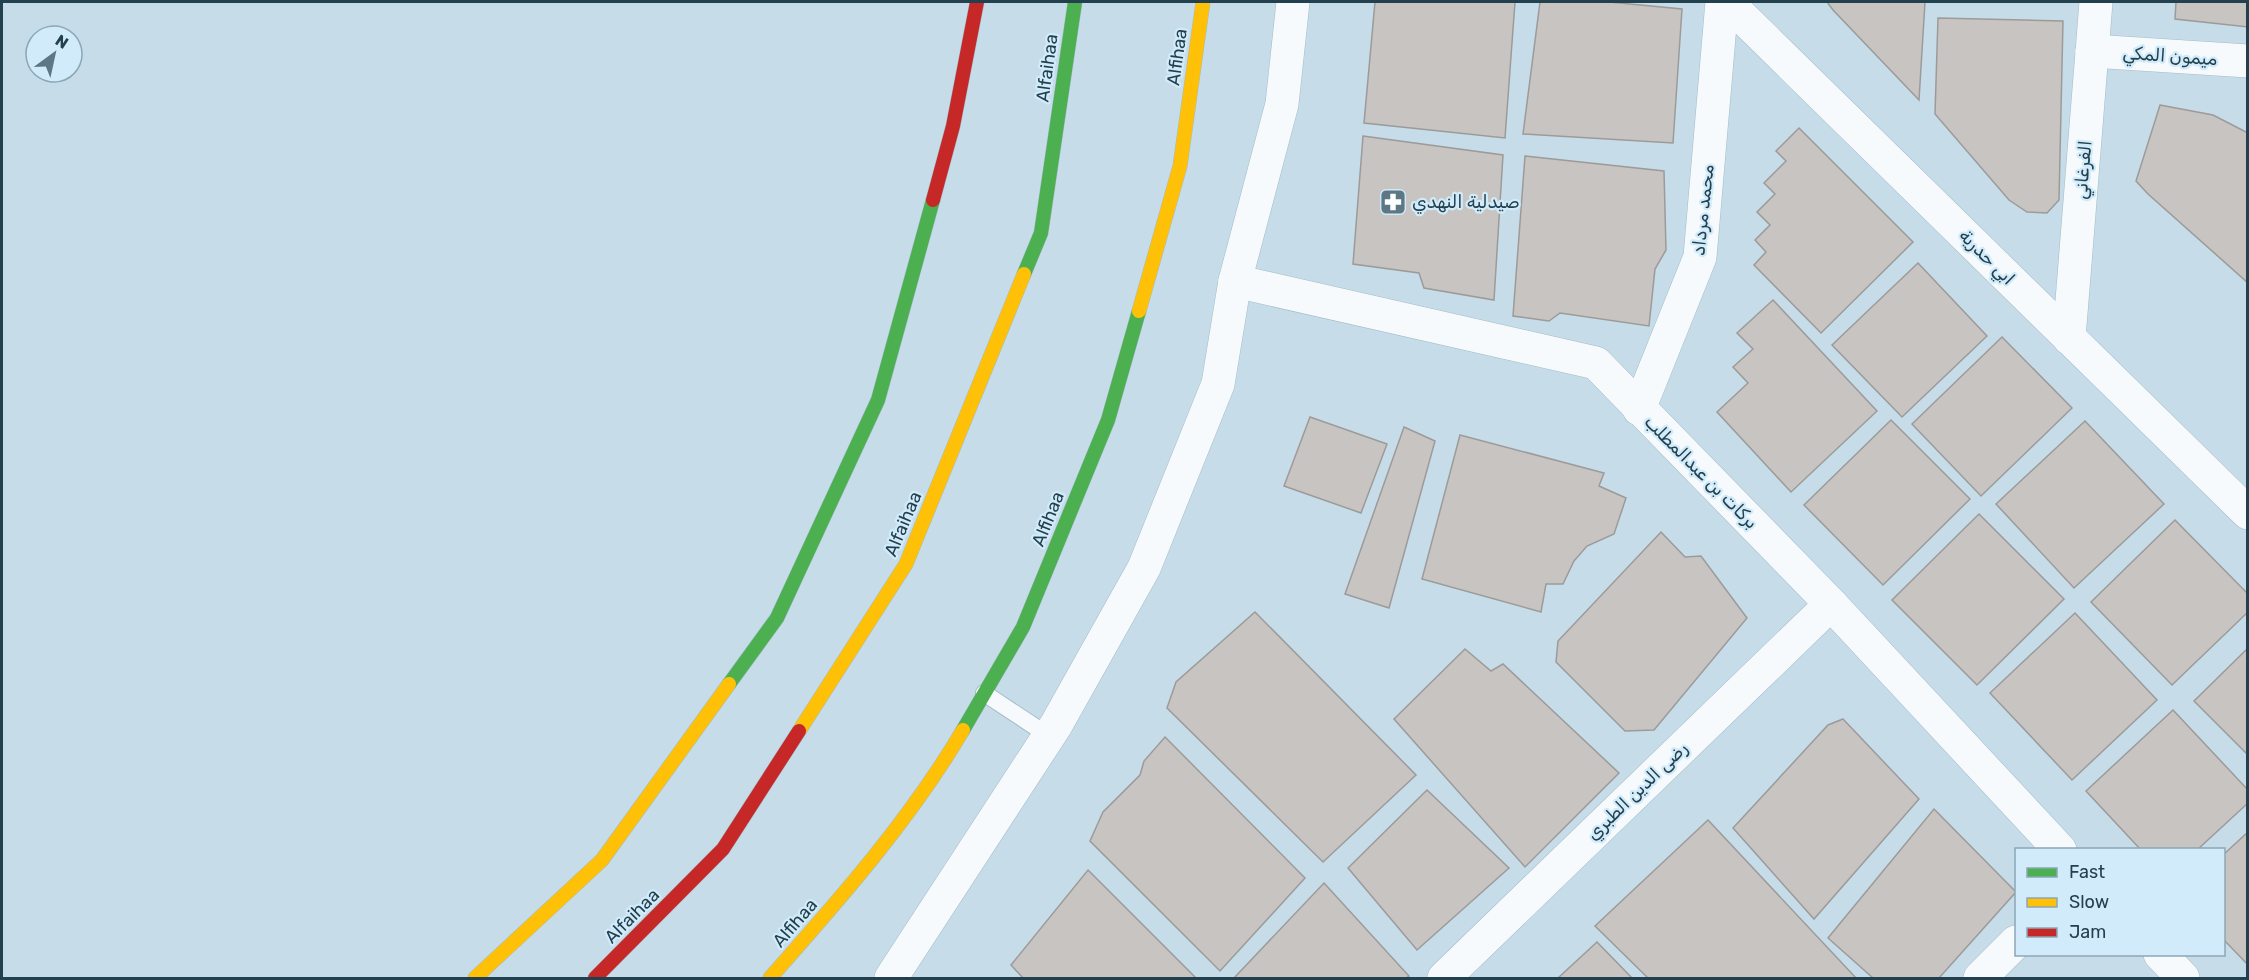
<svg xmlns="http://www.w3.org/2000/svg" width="2249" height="980" viewBox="0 0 2249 980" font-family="Rubik,'Noto Naskh Arabic',sans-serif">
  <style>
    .building { fill: #c7c4c2; stroke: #9c9b9a; stroke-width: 1.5 }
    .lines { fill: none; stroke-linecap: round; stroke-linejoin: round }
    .lane-casing { stroke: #a3bbc8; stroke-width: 18 }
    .street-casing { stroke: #a3bbc8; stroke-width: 34 }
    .fast-casing { stroke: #a3bbc8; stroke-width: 15 }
    .slow-casing { stroke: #a3bbc8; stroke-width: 15 }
    .jam-casing { stroke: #a3bbc8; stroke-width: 15 }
    .lane { stroke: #f6fafc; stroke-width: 16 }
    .street { stroke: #f6fafc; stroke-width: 33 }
    .fast { stroke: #4caf50; stroke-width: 14 }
    .slow { stroke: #ffc107; stroke-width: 14 }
    .jam { stroke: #c62828; stroke-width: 14 }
    .labels { text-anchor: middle; stroke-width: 4.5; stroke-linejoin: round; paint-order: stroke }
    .street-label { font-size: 18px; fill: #23404f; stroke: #d1ebfa }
    .poi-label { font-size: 18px; fill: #23404f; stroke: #d1ebfa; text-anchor: start }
  </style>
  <rect width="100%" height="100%" fill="#c6dce9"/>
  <g class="building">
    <polygon points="1375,2 1515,2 1505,138 1364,123"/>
    <polygon points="1540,2 1609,2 1682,9 1673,143 1523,134"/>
    <polygon points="1827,2 1925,2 1919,100 1833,10"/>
    <polygon points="2176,2 2248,2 2248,27 2175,19"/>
    <polygon points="1938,18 2063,21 2059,200 2047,213 2027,212 2009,200 1935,114"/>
    <polygon points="2160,105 2213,115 2248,133 2248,283 2148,194 2136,181"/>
    <polygon points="1799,128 1913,242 1821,333 1754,265 1766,252 1755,240 1770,225 1757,212 1775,194 1764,183 1786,161 1776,151"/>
    <polygon points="1363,136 1503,155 1494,300 1424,288 1419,273 1353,264"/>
    <polygon points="1525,156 1664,171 1666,250 1655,269 1649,326 1560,313 1549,321 1513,316"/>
    <polygon points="1918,263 1987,336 1902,417 1832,345"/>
    <polygon points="1773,300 1877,411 1791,492 1717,412 1748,383 1733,367 1753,349 1737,333"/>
    <polygon points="2002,337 2072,408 1981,496 1912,424"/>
    <polygon points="1310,417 1387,444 1361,513 1284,486"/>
    <polygon points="1891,420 1970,499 1883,585 1804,505"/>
    <polygon points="2085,421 2164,504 2074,588 1996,504"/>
    <polygon points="1404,427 1435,441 1389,608 1345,594"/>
    <polygon points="1460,435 1604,473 1599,486 1626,498 1614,534 1587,546 1574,561 1563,584 1546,584 1541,612 1422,579"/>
    <polygon points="1979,514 2064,599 1977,685 1892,600"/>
    <polygon points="2175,520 2248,594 2248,612 2172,685 2091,602"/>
    <polygon points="1661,532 1685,557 1701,556 1747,618 1654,730 1625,731 1556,662 1558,641"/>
    <polygon points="1255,612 1416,775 1323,862 1167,708 1176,682"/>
    <polygon points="2075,613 2157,700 2072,780 1990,693"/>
    <polygon points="2248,648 2248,755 2194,701"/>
    <polygon points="1465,649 1491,671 1503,664 1619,773 1525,867 1394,719"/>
    <polygon points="2173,710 2248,790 2248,803 2197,850 2141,850 2086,791"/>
    <polygon points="1843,719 1919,799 1814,919 1733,828 1828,725"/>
    <polygon points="1165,737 1305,878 1220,971 1090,841 1103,812 1140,775 1144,761"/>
    <polygon points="1427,790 1509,868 1417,950 1348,868"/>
    <polygon points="1934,809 2016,892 1939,978 1873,978 1828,938"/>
    <polygon points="1708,820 1856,978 1648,978 1595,926"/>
    <polygon points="2248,832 2248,965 2224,940 2224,854"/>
    <polygon points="1088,870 1196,978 1023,978 1011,965"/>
    <polygon points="1324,883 1409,976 1406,978 1234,978"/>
    <polygon points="1597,942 1632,978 1558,978"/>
  </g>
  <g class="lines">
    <defs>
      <polyline id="lane" points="984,693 1049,736"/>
      <g id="street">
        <polyline points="1727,2 2248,513"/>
        <polyline points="2092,51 2248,61"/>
        <polyline points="1235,281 1596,363 1831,604 2060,850"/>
        <polyline points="2069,338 2096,2"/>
        <polyline points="1639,409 1700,257 1722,2"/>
        <polyline points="2160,954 2183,978"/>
        <polyline points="891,978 1056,725 1144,568 1218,384 1235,281 1282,104 1293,2"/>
        <polyline points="1444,978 1831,604"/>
        <polyline points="1980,978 2016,942"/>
      </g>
      <g id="fast">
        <polyline points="1024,274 1041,233 1075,2"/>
        <polyline points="729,684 777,618 878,400 933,200"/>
        <polyline points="963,730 1023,627 1108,420 1139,311"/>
      </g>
      <g id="slow">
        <polyline points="1139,311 1180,166 1203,2"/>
        <polyline points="799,731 906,564 1024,274"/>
        <polyline points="475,978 602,860 729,684"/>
        <path d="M 770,978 C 839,900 910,820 963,730"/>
      </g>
      <g id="jam">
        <polyline points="933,200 953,126 977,2"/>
        <polyline points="595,978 723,849 799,731"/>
      </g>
    </defs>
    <use href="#lane" class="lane-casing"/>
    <use href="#street" class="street-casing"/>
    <use href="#fast" class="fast-casing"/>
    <use href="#slow" class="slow-casing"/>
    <use href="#jam" class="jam-casing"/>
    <use href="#lane" class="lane"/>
    <use href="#street" class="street"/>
    <use href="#fast" class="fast"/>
    <use href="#slow" class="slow"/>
    <use href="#jam" class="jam"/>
  </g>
  <defs>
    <symbol id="pharmacy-square" viewBox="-11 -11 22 22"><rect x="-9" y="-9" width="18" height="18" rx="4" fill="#5c7785" stroke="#d1ebfa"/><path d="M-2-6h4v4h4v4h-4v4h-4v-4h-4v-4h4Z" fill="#fff"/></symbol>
  </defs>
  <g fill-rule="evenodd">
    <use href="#pharmacy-square" x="1378" y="187" width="30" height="30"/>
  </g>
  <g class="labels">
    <g class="street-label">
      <text transform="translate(2170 56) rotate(4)" y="6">ميمون المكي</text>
      <text transform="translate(1177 57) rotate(-82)" y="6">Alfihaa</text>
      <text transform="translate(1047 68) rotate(-82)" y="6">Alfaihaa</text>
      <text transform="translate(2083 170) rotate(-85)" y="6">الفرغاني</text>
      <text transform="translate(1703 210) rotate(-84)" y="6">محمد مرداد</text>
      <text transform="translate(1987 257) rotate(45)" y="6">ابي حدرية</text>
      <text transform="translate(1701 472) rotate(45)" y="6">بركات بن عبدالمطلب</text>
      <text transform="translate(1048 519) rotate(-68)" y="6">Alfihaa</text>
      <text transform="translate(903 524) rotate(-67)" y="6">Alfaihaa</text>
      <text transform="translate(1637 791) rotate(-44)" y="6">رضى الدين الطبري</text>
      <text transform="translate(632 916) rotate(-45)" y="6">Alfaihaa</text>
      <text transform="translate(795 923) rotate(-49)" y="6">Alfihaa</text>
    </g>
    <g class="poi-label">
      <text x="1412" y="208">صيدلية النهدي</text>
    </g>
  </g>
  <rect width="2249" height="980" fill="none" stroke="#23404f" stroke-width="6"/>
  <rect x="2015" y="848" width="210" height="108" fill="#d1ebfa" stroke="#8ba7b6" stroke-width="1.5"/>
  <rect x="2027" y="868" width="30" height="9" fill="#4caf50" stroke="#8ba7b6" stroke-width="1.5"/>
  <text x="2069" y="878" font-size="18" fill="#23404f">Fast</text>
  <rect x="2027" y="898" width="30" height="9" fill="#ffc107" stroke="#8ba7b6" stroke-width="1.5"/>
  <text x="2069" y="908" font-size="18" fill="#23404f">Slow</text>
  <rect x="2027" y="928" width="30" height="9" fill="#c62828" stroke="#8ba7b6" stroke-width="1.5"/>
  <text x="2069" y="938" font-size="18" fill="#23404f">Jam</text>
  <g transform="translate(54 54) rotate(33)"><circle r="28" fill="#d1ebfa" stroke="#8ba7b6" stroke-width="1.5"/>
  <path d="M0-4.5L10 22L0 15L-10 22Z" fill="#5c7785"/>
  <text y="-9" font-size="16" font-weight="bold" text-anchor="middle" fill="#23404f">N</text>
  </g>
</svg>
